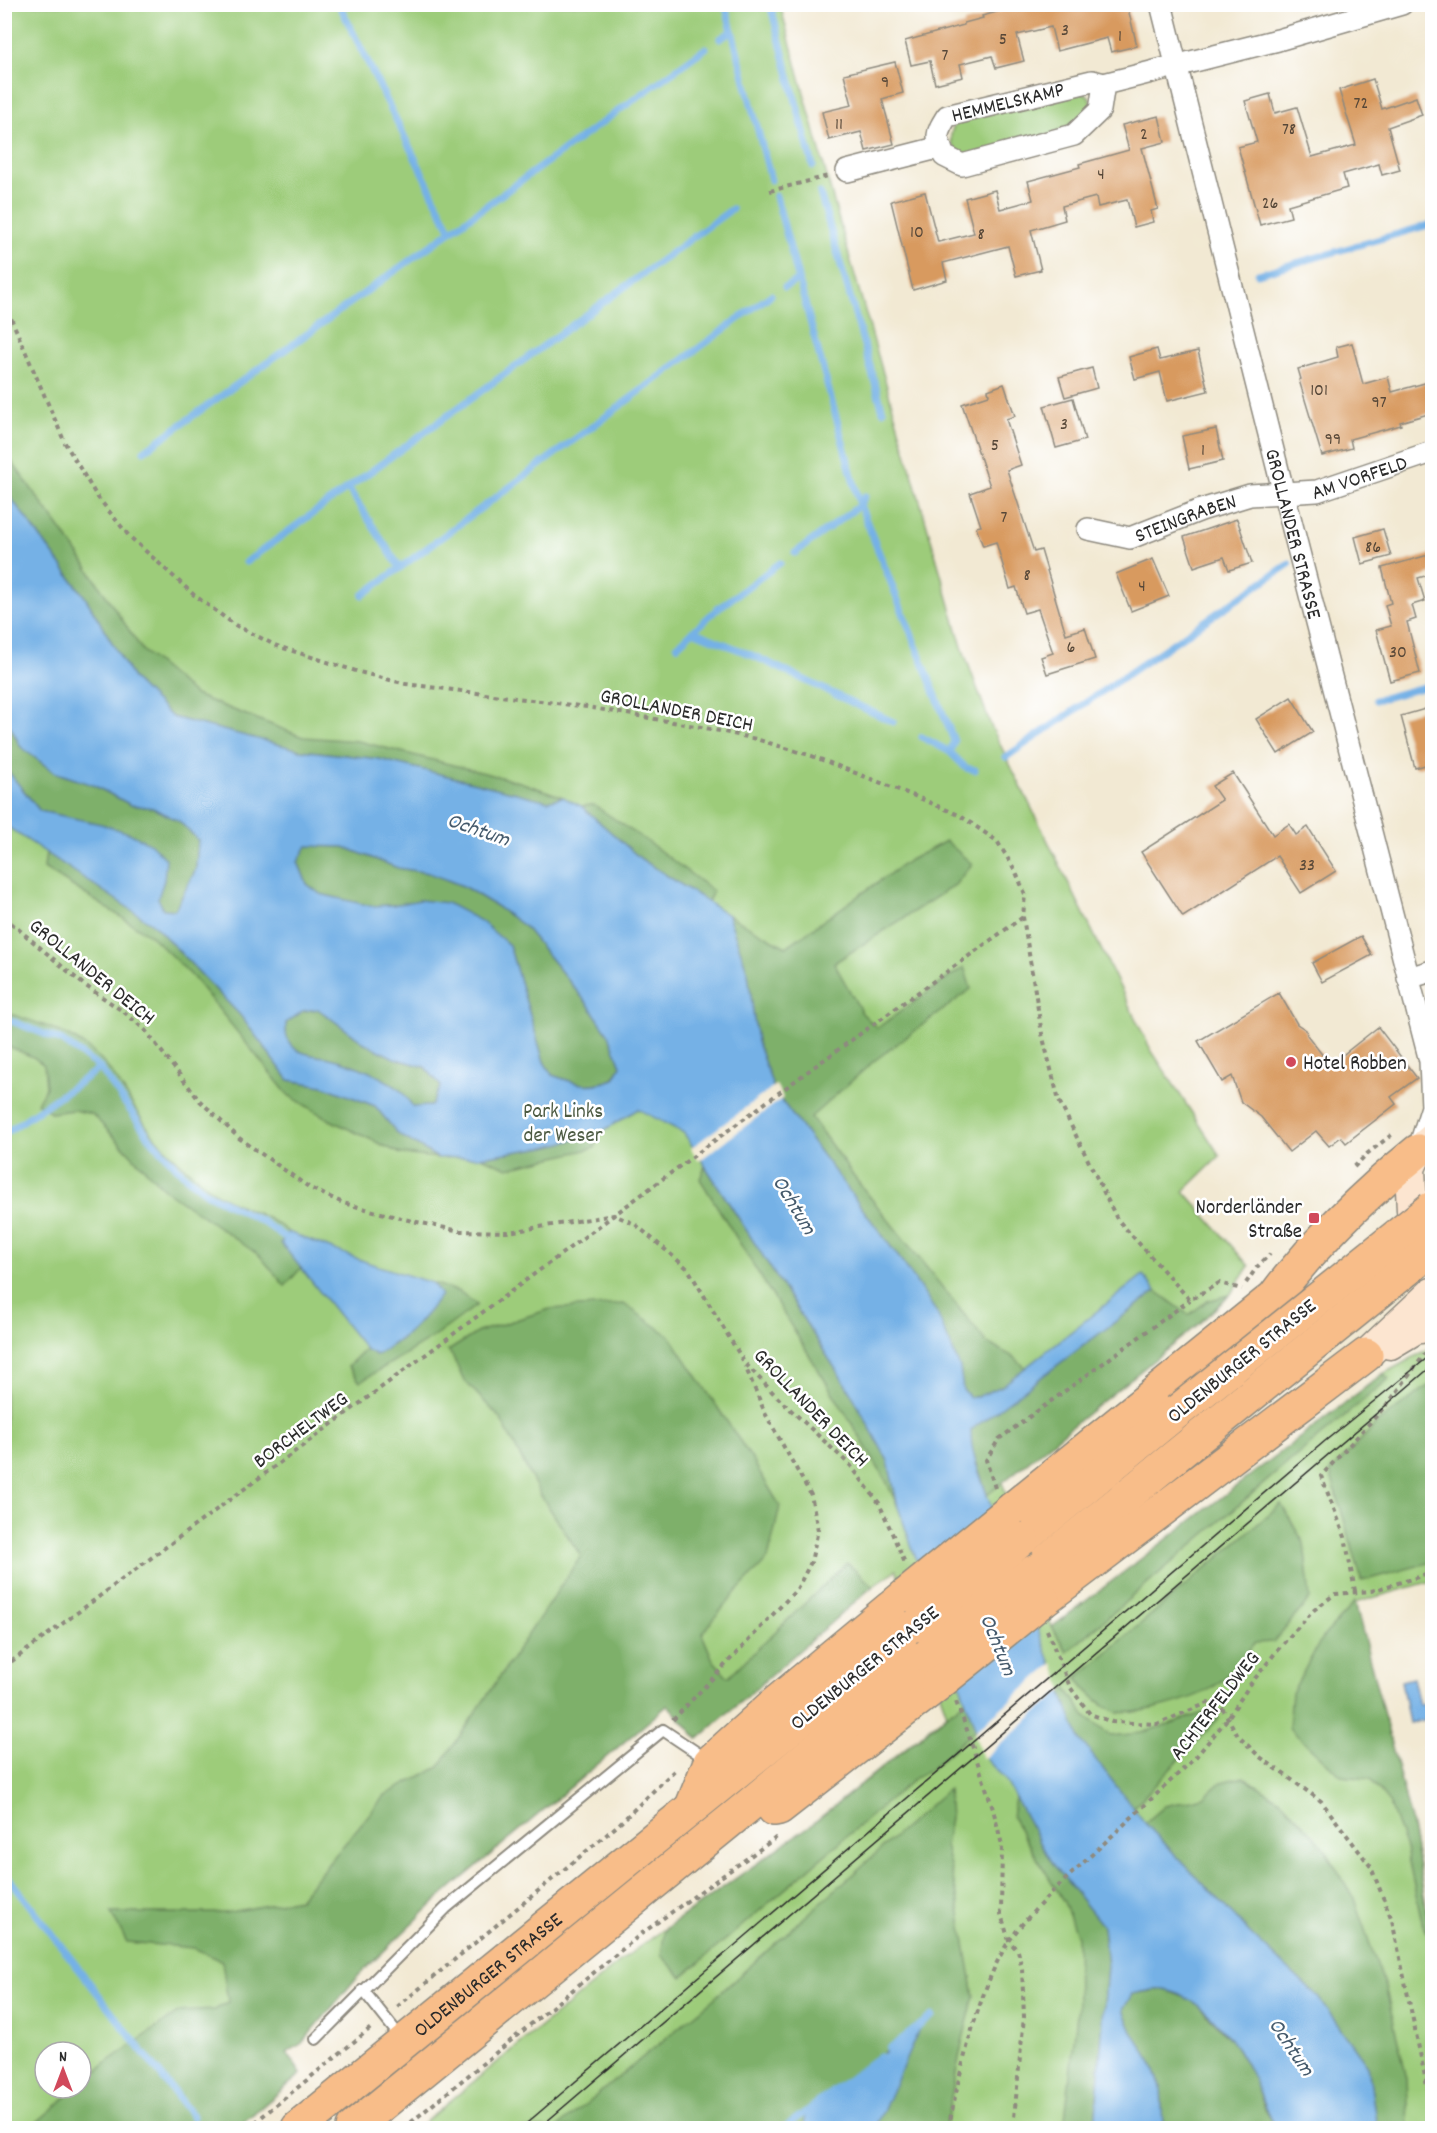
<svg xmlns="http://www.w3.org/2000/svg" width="1437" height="2133" viewBox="0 0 1437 2133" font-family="Dekko,sans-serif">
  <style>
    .green { fill: #9dcc7a; stroke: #647c52; stroke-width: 1.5; fill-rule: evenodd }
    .forest { fill: #7eb06a; stroke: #546e4a; stroke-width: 1.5 }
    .water { fill: #74b1e6; stroke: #506e88; stroke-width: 1.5; fill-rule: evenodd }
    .pier { fill: #f2e9d3 }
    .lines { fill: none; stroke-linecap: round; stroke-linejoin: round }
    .stream { stroke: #74b1e6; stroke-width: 7 }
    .building { fill: #d89a5e }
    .lane-casing { stroke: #8e8a7f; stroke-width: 14 }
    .street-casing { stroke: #8e8a7f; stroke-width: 24 }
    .secondary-casing { stroke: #8e8a7f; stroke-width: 33 }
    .highway-casing { stroke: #8e8a7f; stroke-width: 36 }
    .path { stroke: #8e8a7f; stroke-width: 4; stroke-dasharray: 4.5 4.5; stroke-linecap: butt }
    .lane { stroke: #fff; stroke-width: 10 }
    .street { stroke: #fff; stroke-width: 21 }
    .secondary { stroke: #fce5d0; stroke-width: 30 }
    .highway { stroke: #f8bd89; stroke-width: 33 }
    .tram { stroke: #2b2b2b; stroke-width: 1.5 }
    .highway-bridge-casing { stroke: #8e8a7f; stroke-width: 36; stroke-linecap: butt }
    .highway-bridge { stroke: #f8bd89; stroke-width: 33 }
    .poi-dot { fill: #d1495b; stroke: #fff; stroke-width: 2 }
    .labels { text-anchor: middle; stroke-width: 5; stroke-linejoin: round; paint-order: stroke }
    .number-label { font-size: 18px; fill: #564738 }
    .street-label { font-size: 21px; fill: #2b2b2b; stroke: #fff }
    .poi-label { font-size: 21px; fill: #2b2b2b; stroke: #fff; text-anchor: start }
    .park-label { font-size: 21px; fill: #4d5b43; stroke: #fff }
    .water-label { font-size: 22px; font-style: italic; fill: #455a6c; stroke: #fff }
  </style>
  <rect width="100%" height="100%" fill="#fff"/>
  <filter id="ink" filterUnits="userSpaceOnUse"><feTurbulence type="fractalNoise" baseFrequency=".0167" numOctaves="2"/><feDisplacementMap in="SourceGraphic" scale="12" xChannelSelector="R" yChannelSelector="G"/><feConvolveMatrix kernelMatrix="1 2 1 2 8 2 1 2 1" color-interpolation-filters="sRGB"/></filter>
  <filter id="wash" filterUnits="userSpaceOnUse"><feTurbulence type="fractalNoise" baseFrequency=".008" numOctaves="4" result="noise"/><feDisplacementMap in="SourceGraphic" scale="24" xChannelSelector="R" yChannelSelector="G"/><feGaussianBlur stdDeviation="1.35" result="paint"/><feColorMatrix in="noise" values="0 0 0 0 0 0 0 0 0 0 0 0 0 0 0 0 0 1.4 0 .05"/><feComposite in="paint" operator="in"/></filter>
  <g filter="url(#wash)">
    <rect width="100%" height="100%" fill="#f2e9d3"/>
    <g class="green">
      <path d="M 5,5 L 780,5 L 838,217 L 962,647 L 991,726 L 1151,1050 L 1220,1156 L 1184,1191 L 1249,1266 L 1230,1295 L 1196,1326 L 1002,1482 L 1052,1627 L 1383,1374 L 1432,1347 L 1432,1581 L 1355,1603 L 1411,1821 L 1432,1938 L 1432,2128 L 417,2128 L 632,1952 L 811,1825 L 947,1714 L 896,1570 C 825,1619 763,1682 698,1739 L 668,1705 L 439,1898 L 358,1976 L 302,2043 L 287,2053 L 301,2074 L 236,2128 L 5,2128 ZM 45,2052 L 81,2052 L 81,2088 L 45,2088 Z"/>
      <path d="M 1079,91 L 1089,96 L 1092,107 C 1069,137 1005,147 968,158 C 951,150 946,139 956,122 Z"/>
    </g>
    <g class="forest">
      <polygon points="4,451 75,549 143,651 195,695 303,737 358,741 520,782 563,797 548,801 379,759 300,750 172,717 134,680 85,597 5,490"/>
      <polygon points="4,716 21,747 54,772 93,785 131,805 153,808 179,821 198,840 196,869 175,910 163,909 157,898 164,880 66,817 40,811 11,775 5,770"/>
      <polygon points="594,805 651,844 713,891 708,902 641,859 581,806"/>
      <path d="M 946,841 L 972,864 L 955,885 L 834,963 L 862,1013 L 877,1028 L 964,967 L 971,989 L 874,1061 L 811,1117 L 854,1177 L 987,1343 L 1014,1357 L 1026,1368 C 1010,1380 991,1398 970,1397 L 963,1390 L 960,1368 L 906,1267 L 775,1092 L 757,1042 L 748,973 L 728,915 L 786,947 L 908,861 Z"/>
      <path d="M 306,846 L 344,847 L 398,868 L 429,873 L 463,886 L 496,906 L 525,927 L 590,1007 L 609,1035 L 621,1066 L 613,1079 C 587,1089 578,1084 552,1075 L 544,1062 L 509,945 L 393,905 L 371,906 L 320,894 L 307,884 L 298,862 Z"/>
      <polygon points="46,852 154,925 240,1015 289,1080 323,1086 375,1106 398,1134 438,1158 401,1154 330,1120 288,1095 192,976 151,936 44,868"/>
      <path d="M 318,1009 L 363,1042 L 394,1058 L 425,1067 L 441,1086 L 431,1106 L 413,1107 C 409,1102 406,1096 402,1092 C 386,1077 351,1063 330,1058 C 318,1056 300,1055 291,1045 C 285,1038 286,1031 286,1023 L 303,1011 Z"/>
      <path d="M 4,1012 C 31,1021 62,1029 85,1046 C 117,1069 130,1107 155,1137 C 170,1155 190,1172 208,1187 C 231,1207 265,1211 288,1232 L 281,1243 L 301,1268 L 285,1286 L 260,1256 L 164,1189 L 92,1114 L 73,1110 L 52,1113 L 37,1103 L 46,1087 L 44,1065 L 33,1057 L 5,1045 Z"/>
      <polygon points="598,1134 595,1148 508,1168 481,1157 545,1147"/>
      <polygon points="705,1166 851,1393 888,1461 898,1507 886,1481 852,1424 700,1179"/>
      <path d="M 432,1283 L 460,1292 L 477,1305 L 435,1336 L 360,1382 L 348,1366 L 365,1349 L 376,1355 C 405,1339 421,1322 440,1295 Z"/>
      <polygon points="1156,1291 1189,1315 1207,1301 1230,1295 1196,1326 987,1495 970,1442 970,1430"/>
      <polygon points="624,1304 670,1336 750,1456 780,1506 768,1559 734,1594 702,1634 713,1660 728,1677 847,1563 873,1586 698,1739 668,1705 439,1898 358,1976 302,2043 287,2053 301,2074 236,2128 30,2128 77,2088 81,2088 81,2084 105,2064 179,2012 215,2010 228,2002 222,1961 194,1948 127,1942 111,1913 225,1913 299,1899 385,1795 439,1767 581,1556 540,1494 500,1418 463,1379 453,1357 448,1351 478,1332 550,1309"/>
      <polygon points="1383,1374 1389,1379 1289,1462 1067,1652 1052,1627"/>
      <polygon points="1432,1383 1432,1562 1362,1581 1330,1472 1377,1423"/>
      <path d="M 1281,1504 L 1304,1543 L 1310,1599 L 1273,1642 L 1255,1643 C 1243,1658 1229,1677 1213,1687 C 1198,1698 1131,1718 1115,1711 C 1099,1704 1087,1692 1077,1678 Z"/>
      <polygon points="1355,1602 1411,1821 1432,1945 1421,1918 1406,1849 1390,1804 1370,1779 1341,1776 1289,1728 1292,1693 1322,1638"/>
      <polygon points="1066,1688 1086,1717 1111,1736 1141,1733 1212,1710 1219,1718 1133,1808 1079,1738 1061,1692"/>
      <polygon points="966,1700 976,1729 931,1769 916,1777 682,1977 661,1955 665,1929 811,1825"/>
      <polygon points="1244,1777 1283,1802 1323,1846 1353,1896 1386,1990 1407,2079 1409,2128 1377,2128 1368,2066 1317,1996 1251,1934 1145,1823 1165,1806 1204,1797 1221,1782"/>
      <polygon points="948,1789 950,1818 945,1846 956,1891 974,1996 962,2043 945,2128 874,2128 885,2107 804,2113 806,2128 557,2128 711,2001"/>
      <polygon points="1015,1797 1050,1860 1103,1926 1107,1966 1095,2128 1064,2128 1078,2005 1077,1937 1064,1902 1012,1817"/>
      <polygon points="1163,1989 1194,2001 1232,2041 1253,2076 1265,2109 1276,2128 1163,2128 1161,2087 1149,2056 1132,2032 1123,2010 1132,1994"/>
    </g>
    <g class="water">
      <path d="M 5,490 L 85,597 L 134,680 L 172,717 L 300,750 L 379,759 L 548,801 L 563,797 L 581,806 L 641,859 L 728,915 L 748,973 L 757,1042 L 775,1092 L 906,1267 L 937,1313 L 960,1368 L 963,1390 L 970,1397 L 977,1397 L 1002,1386 L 1143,1275 L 1156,1291 L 971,1430 C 970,1452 980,1474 987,1495 L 1079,1738 L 1145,1823 L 1251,1934 L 1317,1996 L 1368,2066 L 1377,2128 L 1276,2128 C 1267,2112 1261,2095 1253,2078 C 1238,2044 1203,1996 1164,1990 C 1154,1988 1141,1993 1132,1994 L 1123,2010 L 1132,2032 L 1149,2056 L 1161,2087 L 1163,2128 L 1095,2128 L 1107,1966 L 1103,1926 L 1050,1860 L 1004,1778 L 986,1759 L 898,1507 L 888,1461 L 851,1393 L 684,1133 L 638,1109 L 598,1134 L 545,1147 L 481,1157 L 438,1158 L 398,1134 L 375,1106 L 323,1086 L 289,1080 L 240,1015 L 154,925 L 5,825 L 4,770 L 11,775 L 40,811 L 101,824 L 129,833 L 151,844 L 166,859 L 164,880 L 158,898 L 163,909 L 175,910 L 196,869 L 198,840 L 179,821 L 153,808 L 131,805 L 93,785 L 54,772 L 21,747 L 5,716 ZM 307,846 L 344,847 L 398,868 L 429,873 L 463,886 L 496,906 L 525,927 L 590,1007 L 609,1035 L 621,1066 L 614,1079 C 587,1089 578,1084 552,1075 L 544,1062 L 509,945 L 481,921 L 447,903 L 420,900 L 393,905 L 371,906 L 320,894 L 307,884 L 298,862 ZM 318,1009 L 363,1042 L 394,1058 L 425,1067 L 441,1086 L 431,1106 L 413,1107 C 409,1102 406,1096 402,1092 C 386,1077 351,1063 330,1058 C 318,1056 300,1055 291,1045 C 285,1038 286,1031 286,1023 L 303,1011 Z"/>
      <path d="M 288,1232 L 369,1263 L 432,1283 L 441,1295 C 421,1322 405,1339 376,1355 L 365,1349 L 281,1243 Z"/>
      <polygon points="1413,1678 1419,1705 1432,1703 1432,1718 1409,1723 1401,1681"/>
      <polygon points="921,2025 885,2107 874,2128 806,2128 804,2113"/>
    </g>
    <g class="pier">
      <polygon points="776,1085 783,1098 699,1161 691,1148"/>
      <polygon points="1053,1663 1063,1690 983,1759 974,1732"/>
    </g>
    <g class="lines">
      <g class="stream">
        <polyline points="339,4 451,231"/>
        <polyline points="725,4 771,180"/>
        <polyline points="770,4 813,166"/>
        <polyline points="720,39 732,31"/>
        <polyline points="820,193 883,411"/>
        <polyline points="776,196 860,505 954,741 950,752"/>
        <polyline points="1258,274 1432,224"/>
        <polyline points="785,287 798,280"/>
        <polyline points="144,451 706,48"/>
        <polyline points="348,488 400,568"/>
        <polyline points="795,553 860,505 865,496"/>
        <polyline points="246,562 732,209"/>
        <polyline points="363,595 771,295"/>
        <polyline points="693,631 754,656 893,722"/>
        <polyline points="677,646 716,610 780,563"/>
        <polyline points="1376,700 1432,685"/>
        <polyline points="922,737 950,752 966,768 975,770"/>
        <polyline points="1006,757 1289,564"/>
        <polyline points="4,1018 62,1041 100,1068 149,1137 184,1175 208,1194 263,1222 286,1238"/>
        <polyline points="4,1134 100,1068"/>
        <polyline points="4,1872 193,2117"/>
        <polyline points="889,2049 932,2016"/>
        <polyline points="784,2128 880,2056"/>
      </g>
    </g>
    <g id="blocks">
      <g class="building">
        <polygon points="1027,4 1127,4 1137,46 1111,52 1107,38 1057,51 1051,27 1017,35 1024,61 996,68 992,56 960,64 963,77 935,84 930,61 911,65 905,41 964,25 964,23 983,18 982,16"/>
        <polygon points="895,62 903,93 882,99 894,144 866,151 861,132 829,140 822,112 852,105 844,74"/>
        <polygon points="1373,79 1382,109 1416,97 1422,115 1388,127 1400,170 1382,175 1379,164 1343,174 1347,188 1288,205 1291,217 1260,225 1238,147 1257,142 1245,101 1270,94 1275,113 1297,107 1312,157 1356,145 1339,90"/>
        <polygon points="1159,116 1165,142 1142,148 1158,209 1151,211 1153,222 1134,227 1127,200 1098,207 1096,197 1062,206 1065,220 1031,230 1041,270 1016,276 1008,246 943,263 947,280 913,290 891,201 925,192 938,242 974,233 965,198 995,190 1000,209 1033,200 1028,181 1080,167 1079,164 1129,150 1122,125"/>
        <polygon points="1352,343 1363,384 1388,377 1392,392 1432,381 1432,413 1400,422 1401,425 1350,439 1352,448 1322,456 1299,380 1301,379 1298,369 1338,357 1336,347"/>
        <polygon points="1157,349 1160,360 1198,351 1208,391 1167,401 1160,372 1135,379 1129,357"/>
        <polygon points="1092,368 1097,388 1065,397 1059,377"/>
        <polygon points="1004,384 1015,416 1006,419 1021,465 1007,470 1034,552 1041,550 1066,634 1085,628 1095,659 1047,674 1041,657 1053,653 1038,609 1024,613 1016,587 1010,589 996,542 983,546 976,527 981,526 970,493 990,486 962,404 989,395 988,390"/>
        <polygon points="1073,398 1085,440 1056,448 1044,406"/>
        <polygon points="1216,429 1223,461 1189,469 1182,436"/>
        <polygon points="1237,519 1252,563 1229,570 1224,557 1194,567 1184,537"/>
        <polygon points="1383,529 1391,556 1362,564 1355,537"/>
        <polygon points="1432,554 1432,574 1418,578 1425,601 1412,605 1416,619 1407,622 1420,673 1390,681 1376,630 1391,626 1385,605 1391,603 1382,568"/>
        <polygon points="1153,559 1169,596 1131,611 1116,574"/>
        <polygon points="1291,697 1313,732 1278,754 1256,719"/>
        <polygon points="1432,707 1432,763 1415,768 1401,716"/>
        <polygon points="1233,773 1273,835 1289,824 1296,835 1308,827 1336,871 1301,893 1277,856 1183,917 1141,852 1222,800 1212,786"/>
        <polygon points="1361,936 1372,955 1322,982 1312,963"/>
        <polygon points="1279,993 1297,1024 1306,1030 1307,1035 1330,1065 1378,1027 1417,1078 1391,1097 1396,1104 1346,1143 1341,1137 1329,1146 1316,1131 1289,1152 1261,1117 1241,1102 1232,1076 1222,1082 1198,1041"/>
      </g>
    </g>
  </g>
  <g filter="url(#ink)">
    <use href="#blocks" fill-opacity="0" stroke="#8e8a7f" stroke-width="1.5"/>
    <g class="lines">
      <defs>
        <g id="lane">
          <polyline points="363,1990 402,2039"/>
          <polyline points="316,2039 446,1908 663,1730 708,1760"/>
        </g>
        <g id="street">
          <path id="s1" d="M 1161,4 L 1284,494 L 1430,1061 L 1432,1107 L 1418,1151"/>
          <path id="s2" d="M 1104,84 L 1100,110 L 1074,135 L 962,165 L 944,156 C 936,136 935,135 947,116 L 1092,81 L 1104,84 L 1278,40 L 1402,4"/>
          <polyline points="847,171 941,147"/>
          <path id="s3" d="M 1088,529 L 1130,538 L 1201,510 L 1250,495 L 1317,491 L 1432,452"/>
          <polyline points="1408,978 1432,971"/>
        </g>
        <g id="secondary">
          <polyline points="1428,1241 1412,1211 1410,1168 1418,1151 1432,1139"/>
          <polyline points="1390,1344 1415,1329 1432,1326"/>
          <polyline points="1366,1355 1432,1293"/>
        </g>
        <g id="highway">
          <path d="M 1012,1509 L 1274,1297 C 1315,1242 1365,1194 1418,1151"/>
          <polyline points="1022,1539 1178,1411"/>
          <polyline points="1033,1572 1198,1438"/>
          <polyline points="1043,1600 1366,1355"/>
          <polyline points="693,1804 710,1762 772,1706 906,1595"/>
          <polyline points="774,1809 779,1808 937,1685"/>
          <path id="s4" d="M 298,2128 L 917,1625"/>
          <polyline points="353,2128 748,1806 927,1656"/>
        </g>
      </defs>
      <use href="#lane" class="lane-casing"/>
      <use href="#street" class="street-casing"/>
      <use href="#secondary" class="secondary-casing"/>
      <use href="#highway" class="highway-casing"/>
      <g class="path">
        <polyline points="770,191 828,176"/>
        <polyline points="4,302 65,443 96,495 129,536 194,595 235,625 277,646 359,672 406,684 587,707 701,727 756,739 812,756 912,795 959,815 997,841 1015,870 1025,894 1023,917 1042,1034 1059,1101 1117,1219 1190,1300 1219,1283 1242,1289"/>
        <polyline points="4,917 83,984 124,1012 145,1030 199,1100 239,1138 310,1188 343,1203 412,1221 460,1231 509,1232 614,1215 635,1224 688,1269 744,1362 777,1397 851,1466 879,1503 905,1563"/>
        <polyline points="1354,1167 1368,1153 1394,1133"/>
        <polyline points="1246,1283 1257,1267 1270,1254"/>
        <polyline points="995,1488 986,1460 999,1439 1190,1300"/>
        <polyline points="1355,1591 1345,1537 1321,1476 1390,1401 1425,1354"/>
        <polyline points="1047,1630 1070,1687 1090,1714 1112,1722 1157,1724 1208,1703 1221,1706 1238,1736 1260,1757 1321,1801 1371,1867 1392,1920 1432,2110"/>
        <polyline points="4,1667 807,1072 1023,917"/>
        <polyline points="956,1702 966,1727 993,1809 1002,1845 1001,1914 1009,1941 1018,1951 1022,1969 1024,2017 1013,2128"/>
        <polyline points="673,1720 797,1589 811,1562 818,1530 811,1495 766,1415 745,1366"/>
        <polyline points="397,2007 617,1826 676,1769"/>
        <polyline points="248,2128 372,2027"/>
        <polyline points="404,2128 641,1934 777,1837"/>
        <path d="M 949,2128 C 951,2113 955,2098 958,2083 C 968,2041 985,1977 1009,1941 C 1021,1924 1037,1908 1051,1893 L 1195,1758 L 1228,1718 L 1249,1686 L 1280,1647 L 1314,1610 L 1335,1594 L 1371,1591 L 1432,1573"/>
      </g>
      <use href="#lane" class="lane"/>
      <use href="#street" class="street"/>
      <use href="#secondary" class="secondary"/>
      <use href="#highway" class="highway"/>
      <g class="tram">
        <polyline points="521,2128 1325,1441 1432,1354"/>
        <polyline points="539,2128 1432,1366"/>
      </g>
      <defs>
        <g id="highway-bridge">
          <polyline points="1178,1411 1432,1208"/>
          <polyline points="1198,1438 1432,1249"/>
          <polyline points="906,1595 1012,1509"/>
          <polyline points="917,1625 1022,1539"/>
          <polyline points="927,1656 1033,1572"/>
          <polyline points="937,1685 1043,1600"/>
        </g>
      </defs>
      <use href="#highway-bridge" class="highway-bridge-casing"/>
      <use href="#highway-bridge" class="highway-bridge"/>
    </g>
  </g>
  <g class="poi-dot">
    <circle cx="1291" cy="1062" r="6"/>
    <rect x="1308" y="1212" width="12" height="12" rx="3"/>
  </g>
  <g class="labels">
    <g class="number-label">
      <text x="1065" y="35">3</text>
      <text x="1120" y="41">1</text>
      <text x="1003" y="44">5</text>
      <text x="945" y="60">7</text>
      <text x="885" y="87">9</text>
      <text x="1361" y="108">72</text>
      <text x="839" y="129">11</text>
      <text x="1289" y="134">78</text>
      <text x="1144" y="139">2</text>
      <text x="1101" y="179">4</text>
      <text x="1270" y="208">26</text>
      <text x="917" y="237">10</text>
      <text x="981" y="239">8</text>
      <text x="1319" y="395">101</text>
      <text x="1379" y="407">97</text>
      <text x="1064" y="429">3</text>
      <text x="1333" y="444">99</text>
      <text x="995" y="450">5</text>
      <text x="1203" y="455">1</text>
      <text x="1004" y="522">7</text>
      <text x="1373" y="552">86</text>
      <text x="1027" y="580">8</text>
      <text x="1142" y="591">4</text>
      <text x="1071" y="652">6</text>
      <text x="1398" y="657">30</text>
      <text x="1307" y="870">33</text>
    </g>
    <g class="street-label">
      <text dy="7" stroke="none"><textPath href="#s2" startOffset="304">HEMMELSKAMP</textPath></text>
      <text dy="7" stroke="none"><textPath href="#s3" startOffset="282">AM VORFELD</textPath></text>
      <text dy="7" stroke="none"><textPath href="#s3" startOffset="102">STEINGRABEN</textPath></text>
      <text dy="7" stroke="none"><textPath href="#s1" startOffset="546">GROLLANDER STRASSE</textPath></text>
      <text transform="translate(677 709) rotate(11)" y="7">GROLLANDER DEICH</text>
      <text transform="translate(93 971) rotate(39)" y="7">GROLLANDER DEICH</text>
      <text transform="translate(1241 1360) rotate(-39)" y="7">OLDENBURGER STRASSE</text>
      <text transform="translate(812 1407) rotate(46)" y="7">GROLLANDER DEICH</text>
      <text transform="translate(300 1429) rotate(-37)" y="7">BORCHELTWEG</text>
      <text transform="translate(864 1667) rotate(-39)" y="7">OLDENBURGER STRASSE</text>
      <text transform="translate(1214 1705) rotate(-52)" y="7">ACHTERFELDWEG</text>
      <text dy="7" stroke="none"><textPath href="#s4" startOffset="244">OLDENBURGER STRASSE</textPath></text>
    </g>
    <g class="poi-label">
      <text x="1303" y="1069">Hotel Robben</text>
      <text x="1302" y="1213" text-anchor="end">Norderländer<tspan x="1302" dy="24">Straße</tspan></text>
    </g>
    <g class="park-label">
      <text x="563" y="1117">Park Links<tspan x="563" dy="24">der Weser</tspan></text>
    </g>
    <g class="water-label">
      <text transform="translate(479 828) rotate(19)" y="8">Ochtum</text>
      <text transform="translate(796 1204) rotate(59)" y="8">Ochtum</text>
      <text transform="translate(1000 1644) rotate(68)" y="8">Ochtum</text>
      <text transform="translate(1293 2046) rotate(56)" y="8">Ochtum</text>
    </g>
  </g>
  <rect width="1437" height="2133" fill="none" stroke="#fff" stroke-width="24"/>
  <g transform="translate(63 2070)"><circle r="28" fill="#ffffff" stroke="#aaaaaa" stroke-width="1.5"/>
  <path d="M0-4.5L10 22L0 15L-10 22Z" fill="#d1495b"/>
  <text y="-9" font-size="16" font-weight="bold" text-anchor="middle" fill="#2b2b2b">N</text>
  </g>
</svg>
